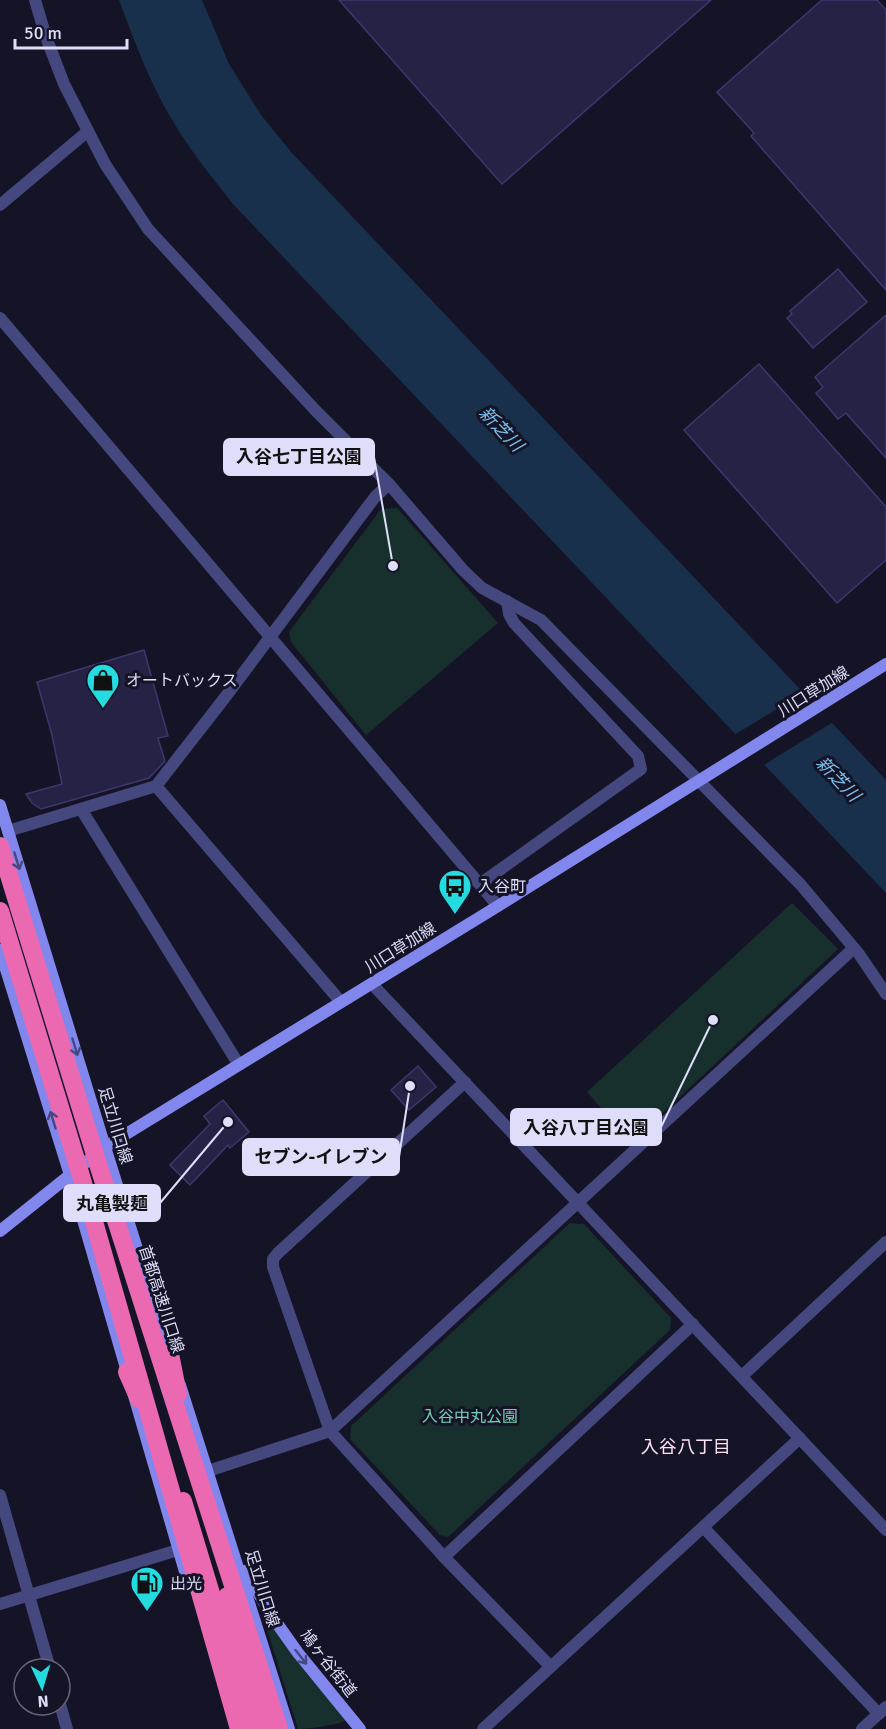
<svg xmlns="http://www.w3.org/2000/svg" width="886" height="1729" viewBox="0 0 886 1729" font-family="Signika,'Noto Sans JP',sans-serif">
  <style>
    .green { fill: #17302d }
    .water { fill: #18304b }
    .pier { fill: #151427 }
    .building { fill: #262245; stroke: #3e376e; stroke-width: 1.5 }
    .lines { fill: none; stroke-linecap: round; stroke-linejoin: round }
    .minor { stroke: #45477f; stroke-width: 12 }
    .tertiary { stroke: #45477f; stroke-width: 12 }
    .secondary { stroke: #8287ed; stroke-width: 12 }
    .motorway { stroke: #ea69b1; stroke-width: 18 }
    .motorway-bridge { stroke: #ea69b1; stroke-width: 18 }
    .oneway { stroke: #464880 }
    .labels { text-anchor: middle; stroke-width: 6; stroke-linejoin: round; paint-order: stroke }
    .poi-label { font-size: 16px; fill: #dfdefa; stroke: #151427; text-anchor: start }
    .street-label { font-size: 16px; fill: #dfdefa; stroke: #151427 }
    .park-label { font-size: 16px; fill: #73d1b3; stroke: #151427 }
    .water-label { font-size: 18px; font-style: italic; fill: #7ac0ec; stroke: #151427 }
    .neighbourhood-label { font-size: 18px; fill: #fbdff3; stroke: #151427 }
    .leader { fill: none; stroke: #dfdefa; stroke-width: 2 }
    .callout-dot { fill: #dfdefa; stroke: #151427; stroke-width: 2 }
    .callout { fill: #dfdefa; stroke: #dfdefa; stroke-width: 2 }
    .callout-label { font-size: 18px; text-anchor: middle; font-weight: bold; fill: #111 }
  </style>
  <rect width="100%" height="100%" fill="#151427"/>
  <g class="green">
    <polygon points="397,508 498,623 366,735 291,642 289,632 381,509"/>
    <polygon points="792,903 838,949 638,1136 624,1120 617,1126 587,1092"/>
    <polygon points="570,1223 584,1224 671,1318 670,1330 448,1537 440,1535 350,1439 351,1426"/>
    <path d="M 268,1620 L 298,1663 L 346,1720 C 339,1725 308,1729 298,1729 L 265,1623 Z"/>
  </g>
  <path class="water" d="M 119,0 L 202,0 L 229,64 L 261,115 L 292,153 L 886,780 L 886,893 L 233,204 C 211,176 189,149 171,118 C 149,81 134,40 119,0 Z"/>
  <polygon class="pier" points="807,691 835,721 762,766 734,735"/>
  <g class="building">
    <polygon points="339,0 711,0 502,184"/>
    <polygon points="822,0 877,0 886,10 886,290 751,136 754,133 717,92"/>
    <polygon points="838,269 867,302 813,348 787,318 792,314 790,311"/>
    <polygon points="886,315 886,458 846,413 838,419 816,393 823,387 815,377"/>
    <polygon points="759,364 886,507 886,560 837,603 684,430"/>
    <polygon points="144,650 168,736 158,738 165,761 149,778 41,809 32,803 26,794 62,784 52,735 37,682"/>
    <polygon points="418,1066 436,1087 409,1110 391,1090"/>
    <polygon points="223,1100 249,1132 230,1148 228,1145 190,1185 170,1165 210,1124 204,1116"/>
  </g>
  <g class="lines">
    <g class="minor">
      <polyline points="35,0 46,37 64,84 88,131 105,164 148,229 316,411 389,484 463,570 482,588 541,620 801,885 859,954 886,994"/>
      <polyline points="0,205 88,131"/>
      <polyline points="0,318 498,906"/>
      <polyline points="156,786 341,1002"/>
      <polyline points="81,809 239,1065"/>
      <polyline points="8,831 156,786 223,700 375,497 389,484"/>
      <polyline points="480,884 641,769 638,756 514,623 509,614 507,601"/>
      <polyline points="465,1082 278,1253 273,1259 273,1267 330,1431 444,1557 550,1666"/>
      <polyline points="742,1376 886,1242"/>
      <polyline points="208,1471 330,1431 854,948"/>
      <polyline points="0,1495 50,1669"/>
      <polyline points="703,1527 879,1714"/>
      <polyline points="444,1557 693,1324"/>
      <polyline points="0,1604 178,1550"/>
      <polyline points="60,1704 67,1729"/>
      <polyline points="483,1729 800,1438"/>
      <polyline points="862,1729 886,1707"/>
    </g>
    <polyline class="tertiary" points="372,984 886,1530"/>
    <g class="secondary">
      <polyline points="0,805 105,1147 172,1360"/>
      <polyline points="0,950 70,1175 186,1575"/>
      <polyline points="0,1231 105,1147 498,906 886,664"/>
      <polyline points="180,1385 289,1729"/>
      <polyline points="245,1571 276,1622 298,1653 360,1729"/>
    </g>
    <g class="motorway">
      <polyline points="170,1354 178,1394"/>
      <polyline points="127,1372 139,1399"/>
      <polyline points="183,1501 252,1729"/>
      <polyline points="227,1596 267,1729"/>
    </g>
    <g class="motorway-bridge">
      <polyline points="0,846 97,1161 279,1729"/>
      <polyline points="0,911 81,1176 239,1729"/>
    </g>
  </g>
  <defs><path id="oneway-shaft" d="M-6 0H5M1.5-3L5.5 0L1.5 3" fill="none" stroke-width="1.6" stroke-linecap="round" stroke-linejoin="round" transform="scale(1.5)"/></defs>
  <g class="oneway">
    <use href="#oneway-shaft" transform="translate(17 861) rotate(73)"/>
    <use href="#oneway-shaft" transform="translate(75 1047) rotate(73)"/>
    <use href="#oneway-shaft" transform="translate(53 1120) rotate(-107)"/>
    <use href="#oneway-shaft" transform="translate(301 1657) rotate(52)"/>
  </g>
  <defs>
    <symbol id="shop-pin" viewBox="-11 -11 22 30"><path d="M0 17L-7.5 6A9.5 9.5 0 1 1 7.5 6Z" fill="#24dce0" stroke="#151427"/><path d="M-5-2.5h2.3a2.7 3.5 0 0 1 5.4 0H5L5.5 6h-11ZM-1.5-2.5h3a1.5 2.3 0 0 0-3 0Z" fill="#111"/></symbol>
    <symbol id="bus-pin" viewBox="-11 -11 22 30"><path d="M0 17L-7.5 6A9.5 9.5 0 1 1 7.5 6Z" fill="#24dce0" stroke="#151427"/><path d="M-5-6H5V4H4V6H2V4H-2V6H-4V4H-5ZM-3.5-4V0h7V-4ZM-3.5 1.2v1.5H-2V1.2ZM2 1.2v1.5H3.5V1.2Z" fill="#111"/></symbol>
    <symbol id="fuel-pin" viewBox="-11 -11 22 30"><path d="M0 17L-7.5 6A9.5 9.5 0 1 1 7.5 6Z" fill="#24dce0" stroke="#151427"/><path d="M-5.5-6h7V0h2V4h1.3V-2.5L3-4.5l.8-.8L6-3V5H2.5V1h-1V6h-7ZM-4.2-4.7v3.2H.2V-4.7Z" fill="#111"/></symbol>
  </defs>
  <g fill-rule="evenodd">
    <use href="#shop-pin" x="84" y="661" width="38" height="52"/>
    <use href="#bus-pin" x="436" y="867" width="38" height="52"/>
    <use href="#fuel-pin" x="128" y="1564" width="38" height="52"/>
  </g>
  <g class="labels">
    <g class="poi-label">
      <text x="126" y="686">オートバックス</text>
      <text x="478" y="892">入谷町</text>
      <text x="170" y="1589">出光</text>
    </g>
    <g class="street-label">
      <text transform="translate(813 691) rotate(-32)" y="6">川口草加線</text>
      <text transform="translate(400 947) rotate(-32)" y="6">川口草加線</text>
      <text transform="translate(116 1125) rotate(73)" y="6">足立川口線</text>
      <text transform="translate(162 1299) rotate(72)" y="6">首都高速川口線</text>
      <text transform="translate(263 1588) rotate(73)" y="6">足立川口線</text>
      <text transform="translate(329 1663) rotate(52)" y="6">鳩ヶ谷街道</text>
    </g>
    <g class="park-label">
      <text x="470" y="1422">入谷中丸公園</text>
    </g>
    <g class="water-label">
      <text transform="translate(501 429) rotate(46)" y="6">新芝川</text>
      <text transform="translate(838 779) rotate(46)" y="6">新芝川</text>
    </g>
    <g class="neighbourhood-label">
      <text x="686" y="1453">入谷八丁目</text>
    </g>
  </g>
  <path class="leader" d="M393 566L374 457M713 1020L661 1127M410 1086L399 1157M228 1122L160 1203"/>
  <g class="callout-dot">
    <circle cx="393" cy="566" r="6"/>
    <circle cx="713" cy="1020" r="6"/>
    <circle cx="410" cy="1086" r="6"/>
    <circle cx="228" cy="1122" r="6"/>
  </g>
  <g class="callout">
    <rect x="224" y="439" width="150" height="36" rx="6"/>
    <rect x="511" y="1109" width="150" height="36" rx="6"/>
    <rect x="243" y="1139" width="156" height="36" rx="6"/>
    <rect x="64" y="1185" width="96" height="36" rx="6"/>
  </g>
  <g class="callout-label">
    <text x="299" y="463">入谷七丁目公園</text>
    <text x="586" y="1134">入谷八丁目公園</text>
    <text x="321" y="1163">セブン-イレブン</text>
    <text x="112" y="1210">丸亀製麺</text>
  </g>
  <g transform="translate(42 1687) rotate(176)"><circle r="28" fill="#151427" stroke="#66657b" stroke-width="1.5"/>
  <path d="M0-4.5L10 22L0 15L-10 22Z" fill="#24dce0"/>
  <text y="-9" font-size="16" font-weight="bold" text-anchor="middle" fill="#dfdefa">N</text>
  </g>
  <path d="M15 39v9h112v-9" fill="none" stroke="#dfdefa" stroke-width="3"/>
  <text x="24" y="39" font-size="18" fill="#dfdefa" stroke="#151427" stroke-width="4.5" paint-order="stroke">50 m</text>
</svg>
